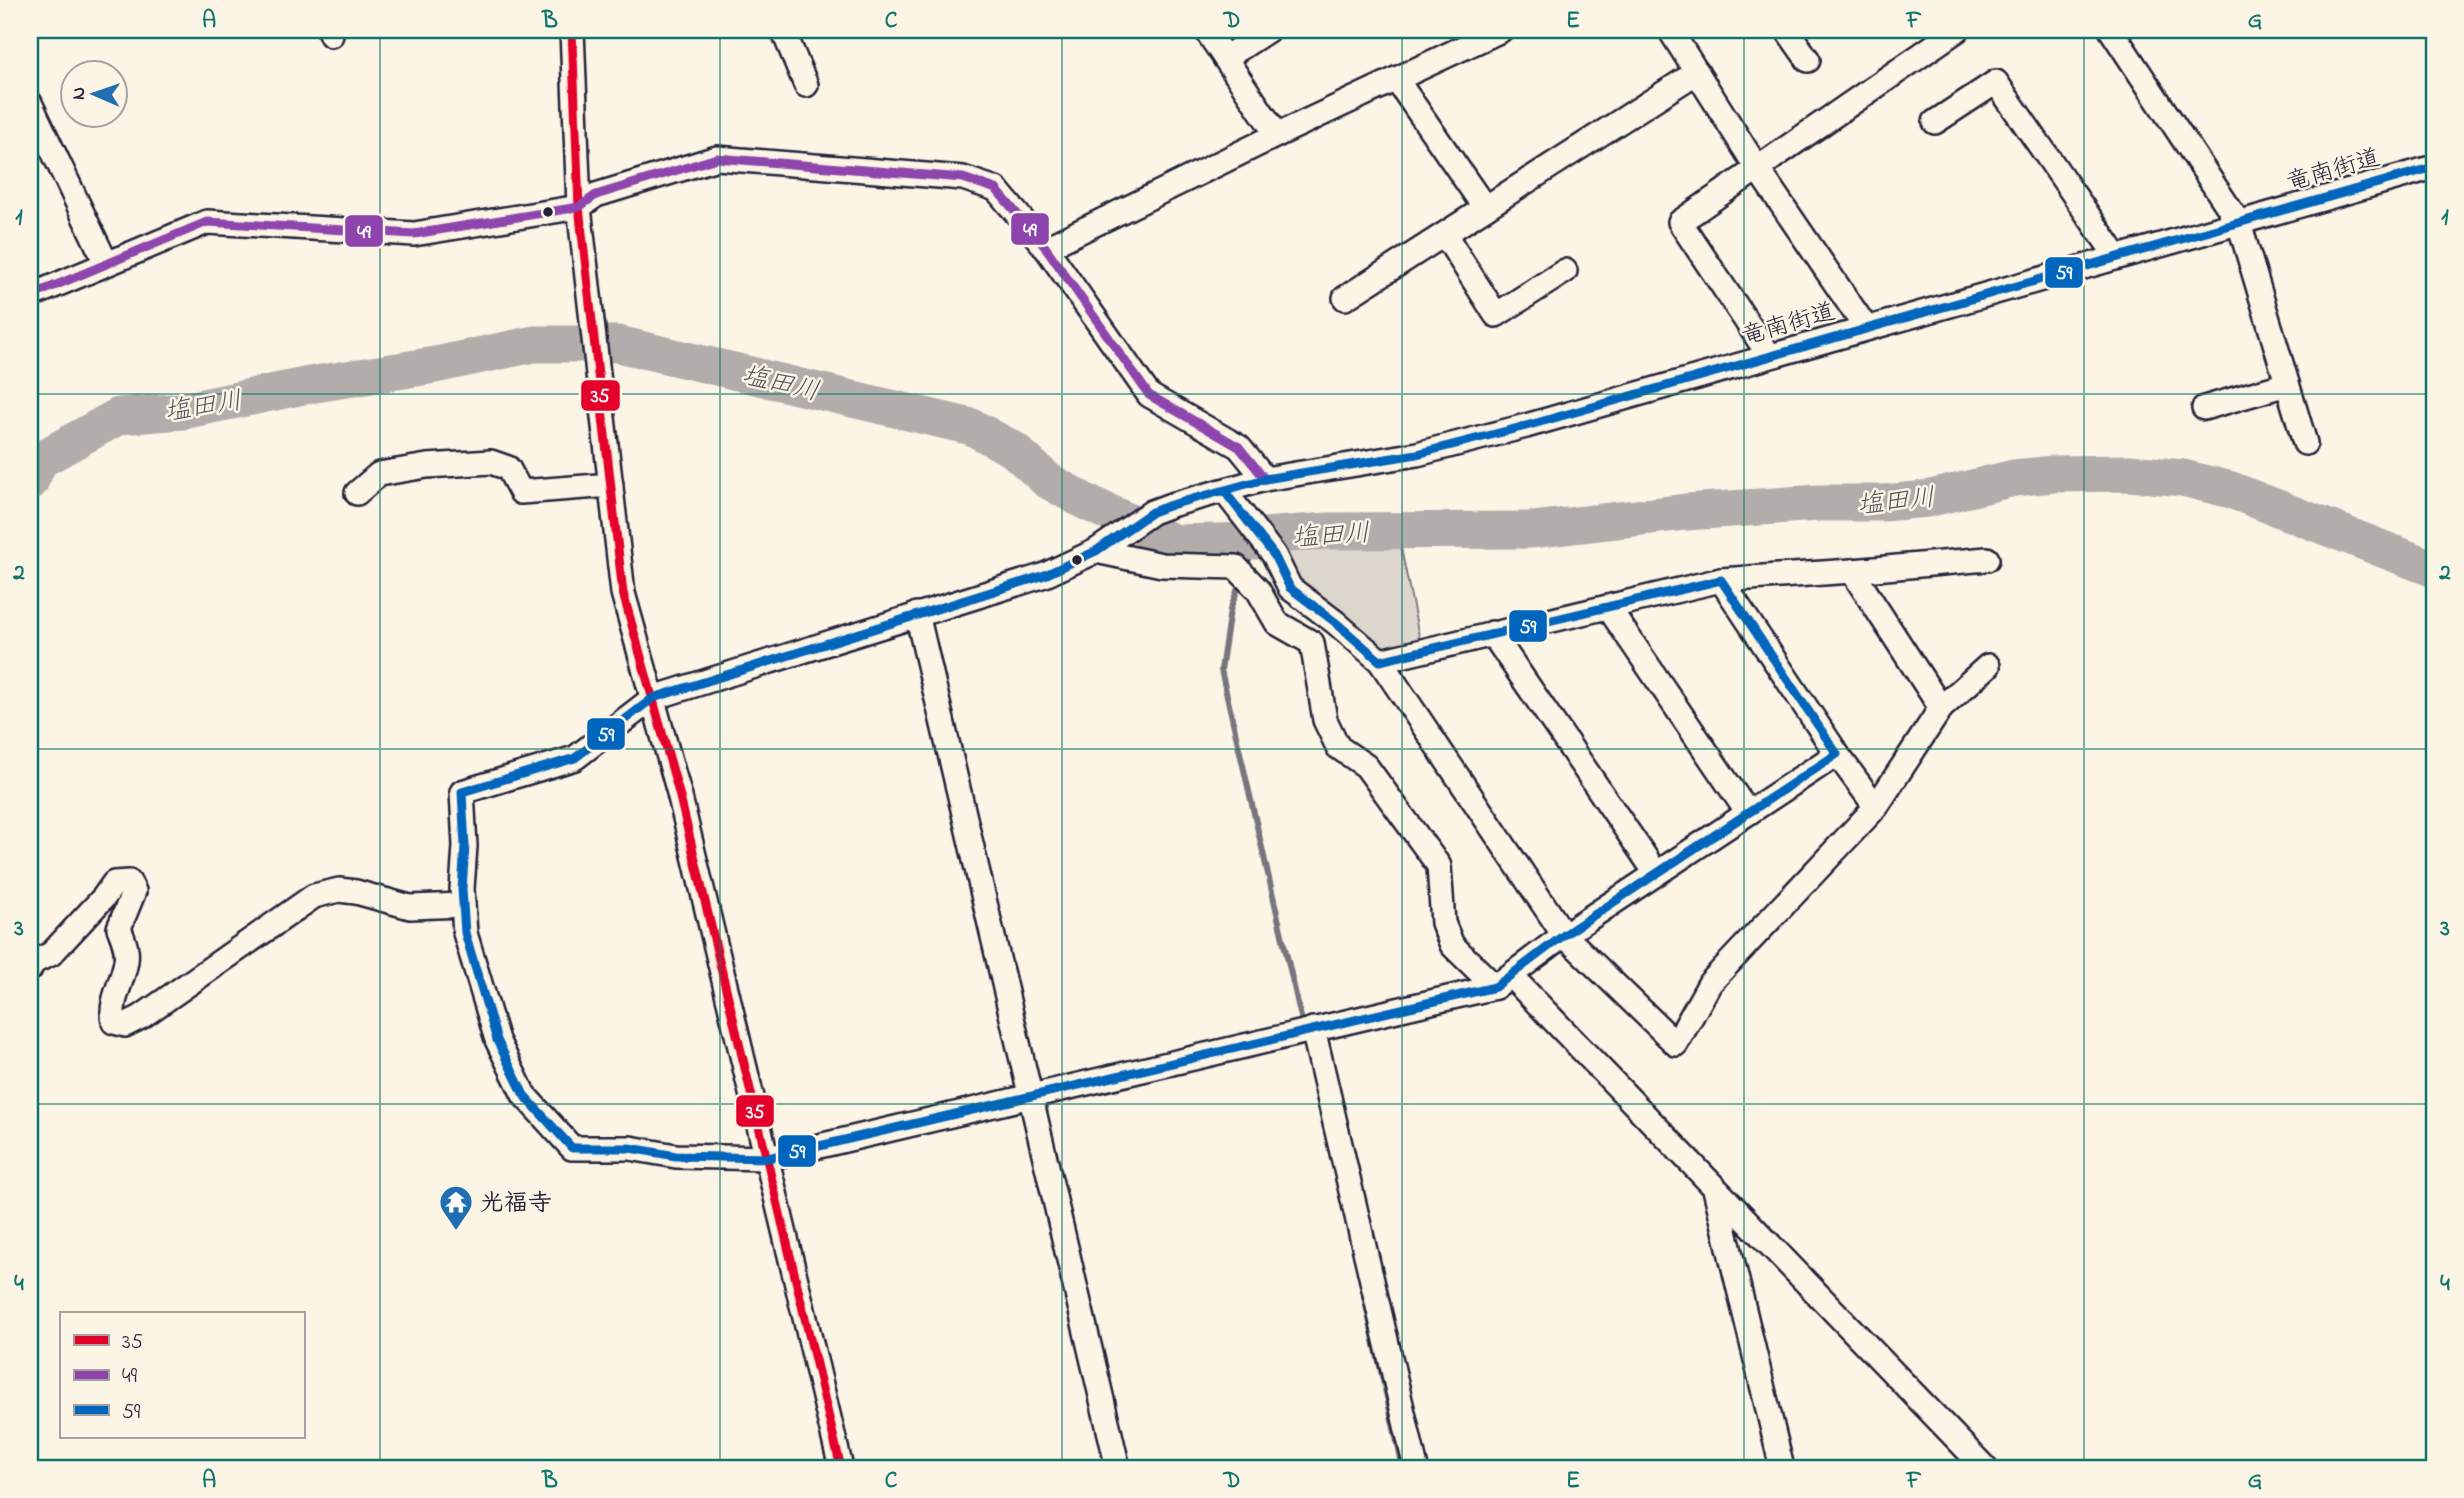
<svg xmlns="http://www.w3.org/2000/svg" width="2464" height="1498" viewBox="0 0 2464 1498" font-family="'Indie Flower','Klee One',sans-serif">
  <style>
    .green { fill: #dcd6cc; stroke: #7f7c84; stroke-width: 2 }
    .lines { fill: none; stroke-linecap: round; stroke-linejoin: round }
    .stream { stroke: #78757e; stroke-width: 6 }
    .river { stroke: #b2adab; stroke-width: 37 }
    .street-casing { stroke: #22223b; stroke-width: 28 }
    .street { stroke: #fcf5e5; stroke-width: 23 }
    .bus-1-casing { stroke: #fcf5e5; stroke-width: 14 }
    .bus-2-casing { stroke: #fcf5e5; stroke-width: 14 }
    .bus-3-casing { stroke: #fcf5e5; stroke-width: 14 }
    .bus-1 { stroke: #e4002b; stroke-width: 9 }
    .bus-2 { stroke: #8e44ad; stroke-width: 9 }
    .bus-3 { stroke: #0065bd; stroke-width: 9 }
    .grid { fill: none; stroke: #0f766e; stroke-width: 2; stroke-opacity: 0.55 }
    .bus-dot { fill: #22223b; stroke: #fcf5e5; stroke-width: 2.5 }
    .labels { text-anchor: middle; stroke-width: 5; stroke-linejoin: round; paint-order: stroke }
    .street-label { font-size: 24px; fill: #22223b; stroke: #fcf5e5 }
    .poi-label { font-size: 24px; font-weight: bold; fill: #22223b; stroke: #fcf5e5; text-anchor: start }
    .water-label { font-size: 26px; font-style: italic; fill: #545362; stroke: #fcf5e5 }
    .line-badge { stroke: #fcf5e5; stroke-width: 2.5 }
    .badge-label { font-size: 19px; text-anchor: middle; font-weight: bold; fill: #fff }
    .neatline { fill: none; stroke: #0f766e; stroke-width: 2.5 }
    .grid-label { font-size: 23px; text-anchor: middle; font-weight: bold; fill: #0f766e }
  </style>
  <rect width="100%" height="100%" fill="#fcf5e5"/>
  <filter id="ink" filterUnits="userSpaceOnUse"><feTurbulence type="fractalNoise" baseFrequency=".0143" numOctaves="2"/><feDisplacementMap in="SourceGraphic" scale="14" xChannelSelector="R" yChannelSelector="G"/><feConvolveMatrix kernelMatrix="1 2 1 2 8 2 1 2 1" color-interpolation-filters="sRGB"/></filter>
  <g filter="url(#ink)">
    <polygon class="green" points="1400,543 1420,641 1383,652 1296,584 1280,545"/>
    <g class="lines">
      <g class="stream">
        <polyline points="1245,570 1256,541"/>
        <polyline points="1241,580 1230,610 1221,670 1303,1026"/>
        <polyline points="1364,1296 1403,1468"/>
      </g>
      <polyline class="river" points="30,482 40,460 119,416 183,411 309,385 435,365 534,344 618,344 972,427 1014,450 1047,480 1084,501 1175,543 1256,541 1263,536 1328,531 1532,530 1686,512 1819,503 1884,503 1927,499 2014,478 2053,474 2130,473 2183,478 2231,490 2434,569"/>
      <defs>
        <g id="street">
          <polyline points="329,30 331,35"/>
          <polyline points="572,30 579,207 623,593 679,793 841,1468"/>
          <polyline points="783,30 806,85"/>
          <polyline points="1206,30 1277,135"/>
          <polyline points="1670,30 1757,168 1866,328"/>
          <polyline points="1787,30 1808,60"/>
          <polyline points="2111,30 2239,223 2305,443"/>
          <polyline points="1225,58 1268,30"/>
          <polyline points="1396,79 1485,208"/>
          <polyline points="30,103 106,263"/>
          <polyline points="1935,122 1996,82 2117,257"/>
          <polyline points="1445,235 1496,315 1565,271"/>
          <polyline points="1046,248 1277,135 1501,30"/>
          <polyline points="30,296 207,222 414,234 579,207 596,195 717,158 963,178 996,189 1046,248 1149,395 1239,447 1265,479"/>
          <polyline points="1345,298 1697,72"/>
          <polyline points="1769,355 1680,222 1957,30"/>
          <polyline points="2204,408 2287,384"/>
          <polyline points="1225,492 1274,555 1290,588 1335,622 1380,661 1721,580 1837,754 1564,935 1495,987 768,1158 676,1156 630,1148 572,1148 524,1095 497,1040 465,933 462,889 465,846 462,792 575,758 653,698 1045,575 1096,551 1152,512 1171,505 1265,479 1417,454 1526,426 2434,167"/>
          <polyline points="357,493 379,474 427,466 491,462 508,468 521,492 611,485"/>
          <polyline points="1096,551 1162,565 1236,567 1258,590 1277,623 1312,643 1325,720 1338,747 1366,766 1439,866 1443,923 1452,945 1495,987"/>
          <polyline points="1852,571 1941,708"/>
          <polyline points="1721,580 1852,571 1987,559"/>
          <polyline points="1608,607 1748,813"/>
          <polyline points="917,614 1118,1468"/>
          <polyline points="1492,633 1656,873"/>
          <polyline points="1380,661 1564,935 1676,1044 1710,983 1876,807 1941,708 1988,666"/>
          <polyline points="1837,754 1876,807"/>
          <path d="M 30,969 L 33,962 L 51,954 L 104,897 L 114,883 L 129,882 L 134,891 L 119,928 C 123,939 128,949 126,961 C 123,982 109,1001 114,1022 L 125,1025 L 141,1017 L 314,896 L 339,890 L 356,892 L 410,907 L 463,905"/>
          <polyline points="1511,976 1985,1468"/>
          <polyline points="1313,1029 1416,1468"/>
          <polyline points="1715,1189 1782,1468"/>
        </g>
      </defs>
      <use href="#street" class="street-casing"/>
      <use href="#street" class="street"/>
      <defs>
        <polyline id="bus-1" points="572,30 579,207 623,593 679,793 841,1468"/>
        <polyline id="bus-2" points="30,296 207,222 414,234 579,207 596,195 717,158 963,178 996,189 1046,248 1149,395 1239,447 1265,479"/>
        <polyline id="bus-3" points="1225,492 1274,555 1290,588 1335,622 1380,661 1721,580 1837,754 1564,935 1495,987 768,1158 676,1156 630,1148 572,1148 524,1095 497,1040 465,933 462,889 465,846 462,792 575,758 653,698 1045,575 1096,551 1152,512 1171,505 1265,479 1417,454 1526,426 2434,167"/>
      </defs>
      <use href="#bus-1" class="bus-1-casing"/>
      <use href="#bus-2" class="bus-2-casing"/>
      <use href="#bus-3" class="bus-3-casing"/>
      <use href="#bus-1" class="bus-1"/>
      <use href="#bus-2" class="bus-2"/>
      <use href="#bus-3" class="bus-3"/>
    </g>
  </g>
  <path class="grid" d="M 380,30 L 380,1468M 720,30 L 720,1468M 1062,30 L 1062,1468M 1402,30 L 1402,1468M 1744,30 L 1744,1468M 2084,30 L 2084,1468M 30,394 L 2434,394M 30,749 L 2434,749M 30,1104 L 2434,1104"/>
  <defs>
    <symbol id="temple-pin" viewBox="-11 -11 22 30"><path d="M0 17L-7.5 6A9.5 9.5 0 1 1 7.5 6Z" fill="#1f6fb2" stroke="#fcf5e5"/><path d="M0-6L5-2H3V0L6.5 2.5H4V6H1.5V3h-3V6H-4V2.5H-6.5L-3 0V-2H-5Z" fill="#fff"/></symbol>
  </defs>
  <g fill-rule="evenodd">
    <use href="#temple-pin" x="437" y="1183" width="38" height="52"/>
  </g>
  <g class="bus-dot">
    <circle cx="548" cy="212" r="6"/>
    <circle cx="1077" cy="560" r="6"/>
  </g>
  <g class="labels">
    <g class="street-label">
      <text transform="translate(2333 169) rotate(-16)" y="8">竜南街道</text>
      <text transform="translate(1788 323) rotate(-16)" y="8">竜南街道</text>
    </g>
    <g class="poi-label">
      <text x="480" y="1210">光福寺</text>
    </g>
    <g class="water-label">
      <text transform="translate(781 382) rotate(13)" y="9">塩田川</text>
      <text transform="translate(203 405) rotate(-9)" y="9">塩田川</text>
      <text transform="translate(1896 500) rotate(-6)" y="9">塩田川</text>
      <text transform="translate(1331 534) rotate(-4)" y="9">塩田川</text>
    </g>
  </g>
  <g class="line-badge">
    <rect x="1010" y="212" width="40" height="34" rx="7" fill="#8e44ad"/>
    <rect x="344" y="214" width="40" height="34" rx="7" fill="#8e44ad"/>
    <rect x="2044" y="256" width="40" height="33" rx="7" fill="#0065bd"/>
    <rect x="580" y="379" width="41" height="33" rx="7" fill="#e4002b"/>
    <rect x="1508" y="609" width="40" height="34" rx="7" fill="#0065bd"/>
    <rect x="586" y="717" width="40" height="34" rx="7" fill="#0065bd"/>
    <rect x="735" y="1094" width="40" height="34" rx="7" fill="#e4002b"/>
    <rect x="777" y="1134" width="40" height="34" rx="7" fill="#0065bd"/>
  </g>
  <g class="badge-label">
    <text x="1030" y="236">49</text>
    <text x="364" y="238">49</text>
    <text x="2064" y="279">59</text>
    <text x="600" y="402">35</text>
    <text x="1528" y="633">59</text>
    <text x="606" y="741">59</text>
    <text x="755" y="1118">35</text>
    <text x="797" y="1158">59</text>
  </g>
  <rect width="2464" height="1498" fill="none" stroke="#fcf5e5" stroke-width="77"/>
  <rect x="60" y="1312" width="245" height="126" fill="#fcf5e5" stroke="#a5a1a1" stroke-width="2"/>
  <rect x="74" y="1335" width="35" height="10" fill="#e4002b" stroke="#a5a1a1" stroke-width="2"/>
  <text x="122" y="1348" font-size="21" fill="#22223b">35</text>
  <rect x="74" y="1370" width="35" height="10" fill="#8e44ad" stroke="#a5a1a1" stroke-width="2"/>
  <text x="122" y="1382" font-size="21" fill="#22223b">49</text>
  <rect x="74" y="1405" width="35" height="10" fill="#0065bd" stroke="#a5a1a1" stroke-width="2"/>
  <text x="122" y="1418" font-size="21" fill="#22223b">59</text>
  <g transform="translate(94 94) rotate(272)"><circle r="33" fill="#fcf5e5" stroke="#a5a1a1" stroke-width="2"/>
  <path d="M0-5L12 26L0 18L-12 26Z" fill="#1f6fb2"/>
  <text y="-10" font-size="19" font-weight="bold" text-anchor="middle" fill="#22223b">N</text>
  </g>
  <rect x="38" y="38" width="2388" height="1422" class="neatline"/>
  <g class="grid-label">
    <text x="209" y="27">A</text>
    <text x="550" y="27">B</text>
    <text x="891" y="27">C</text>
    <text x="1232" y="27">D</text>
    <text x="1573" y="27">E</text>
    <text x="1914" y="27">F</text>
    <text x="2255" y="27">G</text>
    <text x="19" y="224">1</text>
    <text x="2445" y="224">1</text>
    <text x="19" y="579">2</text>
    <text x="2445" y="579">2</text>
    <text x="19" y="935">3</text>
    <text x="2445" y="935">3</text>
    <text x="19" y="1290">4</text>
    <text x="2445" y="1290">4</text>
    <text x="209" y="1487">A</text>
    <text x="550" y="1487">B</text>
    <text x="891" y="1487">C</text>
    <text x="1232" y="1487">D</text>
    <text x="1573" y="1487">E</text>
    <text x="1914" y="1487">F</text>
    <text x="2255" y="1487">G</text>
  </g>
</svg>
